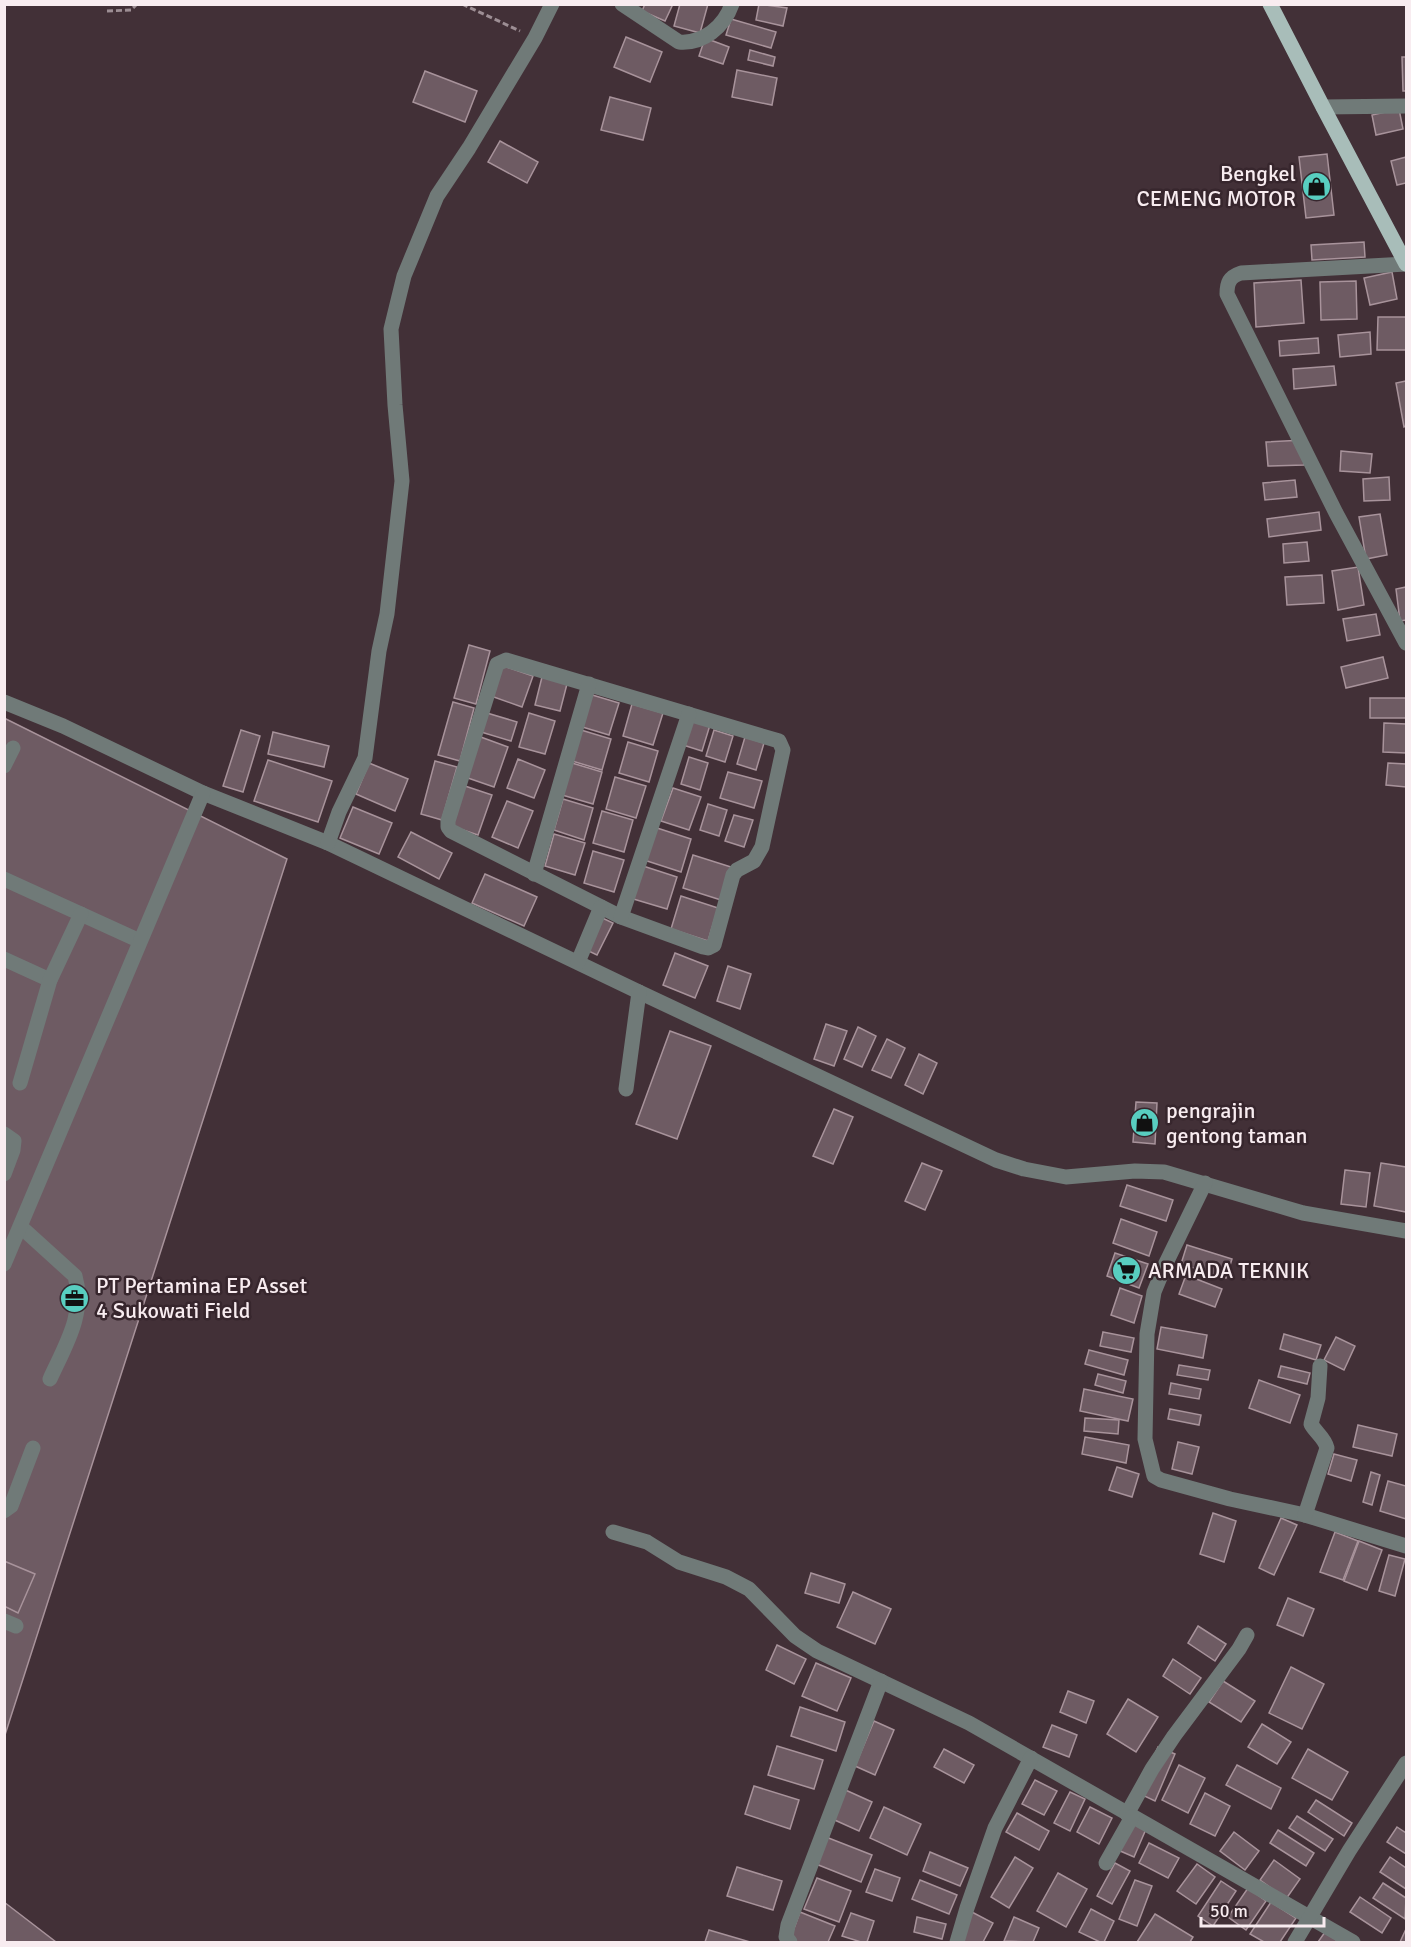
<svg xmlns="http://www.w3.org/2000/svg" width="1411" height="1947" viewBox="0 0 1411 1947" font-family="Signika,sans-serif">
  <style>
    .building { fill: #6e5b63; stroke: #a8939b; stroke-width: 1.5 }
    .lines { fill: none; stroke-linecap: round; stroke-linejoin: round }
    .path { stroke: #9d8e94; stroke-width: 3; stroke-dasharray: 6 3; stroke-linecap: butt }
    .minor { stroke: #707a78; stroke-width: 15 }
    .major { stroke: #a8bdb9; stroke-width: 15 }
    .labels { text-anchor: middle; stroke-width: 5; stroke-linejoin: round; paint-order: stroke }
    .poi-label { font-size: 22px; fill: #f8ecf0; stroke: #37262d; text-anchor: start }
  </style>
  <rect width="100%" height="100%" fill="#423037"/>
  <g class="building">
    <polygon points="645,4 673,4 665,21 642,11"/>
    <polygon points="680,4 708,4 700,33 674,26"/>
    <polygon points="759,4 787,8 783,26 756,20"/>
    <polygon points="731,19 776,32 771,48 726,35"/>
    <polygon points="626,37 662,52 650,82 614,67"/>
    <polygon points="705,38 729,47 723,64 699,56"/>
    <polygon points="750,50 775,57 773,66 748,60"/>
    <polygon points="1402,57 1406,57 1406,91 1403,91"/>
    <polygon points="737,70 777,78 772,105 732,97"/>
    <polygon points="425,71 477,91 465,122 413,102"/>
    <polygon points="610,97 651,108 643,140 601,130"/>
    <polygon points="1399,109 1403,129 1376,135 1372,115"/>
    <polygon points="500,141 538,162 527,183 488,162"/>
    <polygon points="1327,154 1334,215 1306,218 1299,157"/>
    <polygon points="1406,157 1406,183 1397,185 1391,161"/>
    <polygon points="1364,242 1365,257 1312,260 1311,245"/>
    <polygon points="1392,272 1397,299 1370,305 1364,278"/>
    <polygon points="1301,280 1304,323 1256,327 1254,283"/>
    <polygon points="1356,281 1357,319 1321,320 1320,282"/>
    <polygon points="1378,317 1406,317 1406,350 1377,350"/>
    <polygon points="1370,332 1371,354 1340,357 1338,335"/>
    <polygon points="1318,338 1319,353 1280,356 1279,341"/>
    <polygon points="1334,366 1336,385 1294,389 1293,369"/>
    <polygon points="1406,381 1406,426 1404,427 1396,383"/>
    <polygon points="1303,440 1304,465 1268,466 1266,442"/>
    <polygon points="1341,451 1372,454 1370,473 1340,471"/>
    <polygon points="1389,477 1390,500 1364,501 1363,479"/>
    <polygon points="1295,480 1297,497 1265,500 1263,483"/>
    <polygon points="1319,512 1321,530 1269,537 1267,519"/>
    <polygon points="1380,514 1387,555 1366,559 1359,517"/>
    <polygon points="1307,542 1309,561 1284,563 1283,544"/>
    <polygon points="1358,567 1364,605 1338,610 1332,571"/>
    <polygon points="1322,575 1324,603 1287,605 1285,577"/>
    <polygon points="1406,587 1406,620 1400,621 1396,589"/>
    <polygon points="1376,614 1380,635 1347,641 1343,619"/>
    <polygon points="469,645 490,651 476,704 454,698"/>
    <polygon points="1383,657 1388,678 1346,688 1341,667"/>
    <polygon points="501,665 533,676 522,707 491,696"/>
    <polygon points="542,677 567,684 560,711 535,705"/>
    <polygon points="589,694 619,703 609,735 579,726"/>
    <rect x="1370" y="698" width="36" height="20"/>
    <polygon points="453,702 474,708 460,761 438,755"/>
    <polygon points="632,704 663,713 653,745 623,736"/>
    <polygon points="487,713 517,722 511,741 481,732"/>
    <polygon points="529,713 555,721 545,754 519,747"/>
    <polygon points="4,718 287,859 4,1738"/>
    <polygon points="691,719 710,725 702,751 683,745"/>
    <polygon points="1384,723 1406,724 1406,753 1383,752"/>
    <polygon points="241,730 260,736 243,792 223,786"/>
    <polygon points="581,730 611,739 602,770 572,761"/>
    <polygon points="714,730 733,736 725,762 706,756"/>
    <polygon points="273,732 329,746 324,767 268,754"/>
    <polygon points="478,736 508,747 494,787 465,777"/>
    <polygon points="745,737 764,743 756,770 737,764"/>
    <polygon points="628,742 658,751 649,782 619,773"/>
    <polygon points="689,757 708,763 700,790 681,784"/>
    <polygon points="518,759 545,770 534,798 507,788"/>
    <polygon points="268,760 332,781 318,822 254,801"/>
    <polygon points="435,761 457,767 442,820 421,814"/>
    <polygon points="369,763 408,779 395,811 356,794"/>
    <polygon points="572,763 602,772 593,804 562,795"/>
    <polygon points="1388,763 1406,764 1406,787 1386,785"/>
    <polygon points="728,772 762,781 754,808 720,798"/>
    <polygon points="615,777 646,786 636,818 606,809"/>
    <polygon points="462,785 492,795 478,835 448,825"/>
    <polygon points="673,788 701,797 689,830 661,821"/>
    <polygon points="563,799 593,808 584,840 554,830"/>
    <polygon points="507,801 533,811 518,848 492,837"/>
    <polygon points="708,804 727,810 719,836 700,830"/>
    <polygon points="353,807 392,823 379,854 340,838"/>
    <polygon points="602,811 633,820 624,852 593,843"/>
    <polygon points="734,815 753,820 744,847 725,841"/>
    <polygon points="654,827 691,839 681,872 644,860"/>
    <polygon points="411,832 452,853 439,879 398,857"/>
    <polygon points="554,834 585,843 575,875 545,866"/>
    <polygon points="593,851 624,860 614,892 584,883"/>
    <polygon points="693,855 731,867 721,900 683,888"/>
    <polygon points="640,865 677,877 667,909 630,898"/>
    <polygon points="485,874 537,897 524,926 472,903"/>
    <polygon points="681,896 718,908 708,941 671,929"/>
    <polygon points="594,914 613,923 597,955 578,946"/>
    <polygon points="675,953 708,966 695,998 663,985"/>
    <polygon points="728,966 751,974 740,1009 717,1001"/>
    <polygon points="826,1024 847,1031 834,1066 814,1059"/>
    <polygon points="858,1027 876,1036 862,1067 844,1059"/>
    <polygon points="670,1031 711,1046 677,1139 636,1124"/>
    <polygon points="887,1039 905,1048 891,1078 872,1070"/>
    <polygon points="919,1054 937,1063 923,1094 905,1085"/>
    <polygon points="1136,1102 1157,1103 1155,1144 1133,1142"/>
    <polygon points="834,1109 853,1117 833,1164 813,1156"/>
    <polygon points="922,1163 942,1171 925,1210 905,1201"/>
    <polygon points="1381,1163 1406,1167 1406,1212 1374,1206"/>
    <polygon points="1345,1170 1370,1173 1366,1207 1341,1204"/>
    <polygon points="1127,1185 1173,1200 1166,1221 1120,1206"/>
    <polygon points="1121,1219 1157,1232 1149,1256 1113,1243"/>
    <polygon points="1187,1245 1232,1259 1226,1278 1181,1264"/>
    <polygon points="1115,1253 1148,1264 1139,1288 1107,1276"/>
    <polygon points="1186,1275 1222,1289 1215,1307 1179,1294"/>
    <polygon points="1120,1288 1142,1296 1134,1323 1111,1315"/>
    <polygon points="1161,1327 1207,1335 1203,1358 1157,1349"/>
    <polygon points="1103,1332 1134,1338 1131,1352 1100,1346"/>
    <polygon points="1284,1334 1321,1345 1316,1360 1280,1349"/>
    <polygon points="1336,1337 1355,1346 1344,1370 1324,1360"/>
    <polygon points="1089,1350 1128,1360 1124,1375 1085,1364"/>
    <polygon points="1179,1365 1210,1370 1208,1380 1177,1375"/>
    <polygon points="1281,1366 1310,1373 1307,1384 1278,1377"/>
    <polygon points="1098,1374 1126,1381 1123,1393 1095,1385"/>
    <polygon points="1259,1380 1300,1395 1290,1423 1249,1408"/>
    <polygon points="1171,1383 1201,1389 1199,1399 1169,1394"/>
    <polygon points="1084,1389 1133,1399 1128,1421 1080,1411"/>
    <polygon points="1170,1409 1201,1415 1199,1425 1168,1419"/>
    <polygon points="1085,1418 1119,1420 1118,1434 1084,1431"/>
    <polygon points="1358,1425 1397,1434 1392,1456 1353,1447"/>
    <polygon points="1085,1437 1129,1445 1126,1463 1082,1454"/>
    <polygon points="1178,1442 1199,1447 1192,1474 1172,1469"/>
    <polygon points="1334,1454 1357,1460 1351,1481 1328,1474"/>
    <polygon points="1117,1467 1139,1474 1132,1497 1109,1490"/>
    <polygon points="1371,1472 1380,1475 1372,1505 1363,1502"/>
    <polygon points="1388,1481 1406,1486 1406,1519 1380,1511"/>
    <polygon points="1213,1513 1236,1521 1224,1562 1200,1554"/>
    <polygon points="1281,1518 1297,1525 1274,1575 1259,1568"/>
    <polygon points="1335,1532 1358,1541 1343,1580 1320,1572"/>
    <polygon points="1359,1541 1382,1550 1367,1590 1344,1581"/>
    <polygon points="1389,1555 1405,1559 1395,1596 1379,1591"/>
    <polygon points="4,1561 35,1574 18,1613 4,1606"/>
    <polygon points="811,1573 845,1584 839,1603 805,1593"/>
    <polygon points="853,1592 891,1609 875,1644 837,1627"/>
    <polygon points="1288,1598 1314,1609 1303,1636 1277,1625"/>
    <polygon points="1198,1626 1226,1644 1215,1661 1188,1643"/>
    <polygon points="777,1645 806,1659 794,1684 766,1670"/>
    <polygon points="1173,1659 1201,1678 1190,1694 1163,1676"/>
    <polygon points="816,1663 851,1678 837,1711 802,1696"/>
    <polygon points="1291,1667 1324,1684 1302,1729 1269,1713"/>
    <polygon points="1223,1681 1255,1701 1241,1722 1209,1702"/>
    <polygon points="1068,1691 1094,1701 1086,1723 1060,1712"/>
    <polygon points="1128,1699 1158,1717 1136,1752 1107,1734"/>
    <polygon points="800,1707 845,1722 836,1751 791,1736"/>
    <polygon points="874,1721 894,1730 875,1775 855,1766"/>
    <polygon points="1262,1724 1291,1742 1277,1764 1248,1747"/>
    <polygon points="1052,1725 1077,1735 1069,1757 1043,1747"/>
    <polygon points="777,1746 823,1760 814,1789 768,1775"/>
    <polygon points="1158,1747 1175,1754 1155,1801 1138,1793"/>
    <polygon points="944,1749 974,1765 964,1783 934,1767"/>
    <polygon points="1308,1749 1348,1772 1332,1800 1292,1778"/>
    <polygon points="1179,1765 1205,1778 1188,1813 1162,1800"/>
    <polygon points="1237,1765 1281,1788 1271,1809 1226,1785"/>
    <polygon points="1035,1780 1057,1791 1044,1815 1022,1804"/>
    <polygon points="754,1786 799,1800 790,1829 745,1814"/>
    <polygon points="841,1788 872,1802 859,1831 828,1817"/>
    <polygon points="1070,1792 1085,1799 1070,1831 1054,1823"/>
    <polygon points="1205,1793 1230,1806 1215,1836 1190,1824"/>
    <polygon points="1316,1800 1352,1823 1344,1836 1308,1812"/>
    <polygon points="884,1807 921,1824 907,1855 870,1838"/>
    <polygon points="1090,1807 1112,1818 1099,1844 1077,1832"/>
    <polygon points="1017,1813 1049,1831 1039,1850 1006,1832"/>
    <polygon points="1297,1816 1333,1839 1325,1851 1289,1828"/>
    <polygon points="1131,1822 1146,1829 1134,1857 1118,1850"/>
    <polygon points="1397,1827 1406,1833 1406,1854 1387,1842"/>
    <polygon points="1278,1830 1314,1853 1306,1866 1270,1843"/>
    <polygon points="1234,1832 1259,1851 1245,1870 1220,1851"/>
    <polygon points="826,1837 872,1855 861,1882 816,1864"/>
    <polygon points="1149,1843 1179,1858 1168,1878 1139,1863"/>
    <polygon points="930,1852 968,1868 960,1886 923,1871"/>
    <polygon points="1015,1857 1033,1868 1009,1908 991,1897"/>
    <polygon points="1390,1857 1406,1868 1406,1889 1380,1872"/>
    <polygon points="1274,1860 1300,1879 1286,1899 1260,1880"/>
    <polygon points="1115,1863 1130,1871 1112,1904 1097,1896"/>
    <polygon points="1197,1864 1215,1877 1196,1904 1177,1891"/>
    <polygon points="737,1867 782,1881 773,1910 727,1896"/>
    <polygon points="875,1869 900,1878 892,1901 866,1892"/>
    <polygon points="1058,1873 1087,1889 1066,1927 1037,1911"/>
    <polygon points="817,1878 851,1891 839,1922 804,1909"/>
    <polygon points="920,1880 957,1895 949,1914 912,1899"/>
    <polygon points="1135,1880 1152,1886 1137,1926 1119,1919"/>
    <polygon points="1221,1881 1236,1891 1213,1926 1198,1916"/>
    <polygon points="1383,1883 1406,1898 1405,1919 1373,1898"/>
    <polygon points="1248,1888 1266,1901 1246,1930 1228,1917"/>
    <polygon points="1360,1897 1391,1918 1382,1933 1350,1912"/>
    <polygon points="4,1902 56,1942 4,1942"/>
    <polygon points="1271,1902 1296,1918 1280,1942 1264,1942 1250,1934"/>
    <polygon points="1091,1909 1114,1921 1104,1942 1100,1942 1079,1932"/>
    <polygon points="968,1910 993,1923 983,1942 960,1942"/>
    <polygon points="800,1912 835,1926 828,1942 789,1942"/>
    <polygon points="851,1913 874,1921 867,1942 861,1942 842,1936"/>
    <polygon points="1155,1914 1193,1937 1190,1942 1137,1942"/>
    <polygon points="917,1917 946,1924 942,1939 914,1932"/>
    <polygon points="1014,1917 1039,1928 1033,1942 1004,1941"/>
    <polygon points="1406,1929 1406,1942 1400,1942"/>
    <polygon points="709,1930 750,1942 705,1942"/>
    <polygon points="1325,1932 1339,1942 1318,1942"/>
  </g>
  <g class="lines">
    <g class="path">
      <polyline points="462,4 520,31"/>
      <polyline points="107,11 131,10 137,4"/>
    </g>
    <g class="minor">
      <path d="M 622,4 L 679,42 C 703,44 724,27 732,4"/>
      <polyline points="1323,107 1406,106"/>
      <path d="M 1406,264 L 1241,273 C 1229,277 1227,283 1227,294 L 1336,513 L 1406,643"/>
      <polygon points="506,660 779,741 783,750 762,847 754,861 737,870 733,875 714,945 708,948 703,947 621,917 451,831 448,827 448,821 497,664"/>
      <polyline points="4,702 63,726 203,793 328,843 639,992 996,1160 1024,1169 1066,1177 1135,1171 1164,1172 1303,1213 1406,1231"/>
      <polyline points="4,766 13,748"/>
      <polyline points="328,843 339,812 365,758 379,651 387,614 402,481 395,405 391,329 404,276 437,196 469,148 535,38 552,4"/>
      <polyline points="534,874 589,684"/>
      <polyline points="4,879 140,941"/>
      <polyline points="621,917 689,714"/>
      <polyline points="4,959 50,980"/>
      <polyline points="578,962 601,907"/>
      <polyline points="20,1083 50,980 81,914"/>
      <polyline points="626,1089 639,992"/>
      <polyline points="4,1134 14,1141 13,1150 4,1174"/>
      <polyline points="1205,1183 1166,1263 1154,1292 1147,1334 1145,1439 1154,1476 1161,1480 1230,1499 1305,1515 1406,1546"/>
      <path d="M 21,1227 L 75,1276 C 86,1313 65,1346 50,1379"/>
      <polyline points="4,1264 203,793"/>
      <polyline points="4,1511 11,1506 33,1448"/>
      <path d="M 1305,1515 L 1327,1448 C 1325,1438 1316,1433 1311,1424 L 1318,1398 L 1320,1366"/>
      <polyline points="613,1532 647,1542 679,1562 726,1577 749,1589 795,1636 817,1651 969,1723 1353,1942"/>
      <polyline points="4,1621 16,1626"/>
      <polyline points="1127,1814 1152,1769 1174,1736 1239,1649 1247,1635"/>
      <polyline points="1106,1863 1132,1817"/>
      <polyline points="790,1942 786,1937 788,1925 881,1681"/>
      <polyline points="957,1942 967,1908 995,1828 1031,1758"/>
      <polyline points="1295,1942 1349,1851 1406,1763"/>
    </g>
    <polyline class="major" points="1270,4 1323,107 1406,264"/>
  </g>
  <defs>
    <symbol id="shop-disc" viewBox="-11 -11 22 22"><circle r="9.5" fill="#58cec0" stroke="#37262d"/><path d="M-5-2.5h2.3a2.7 3.5 0 0 1 5.4 0H5L5.5 6h-11ZM-1.5-2.5h3a1.5 2.3 0 0 0-3 0Z" fill="#111"/></symbol>
    <symbol id="supermarket-disc" viewBox="-11 -11 22 22"><circle r="9.5" fill="#58cec0" stroke="#37262d"/><path d="M-6-5.5h2.5l.6 2H6L4.5 2H-2.5L-4.4-4H-6ZM-1.5 3.2a1.3 1.3 0 1 0 .1 0ZM3 3.2a1.3 1.3 0 1 0 .1 0Z" fill="#111"/></symbol>
    <symbol id="office-disc" viewBox="-11 -11 22 22"><circle r="9.5" fill="#58cec0" stroke="#37262d"/><path d="M-6-3h4V-5.5h4V-3h4V5H-6ZM-1-4.5V-3h2v-1.5ZM-6 0V1H6V0Z" fill="#111"/></symbol>
  </defs>
  <g fill-rule="evenodd">
    <use href="#shop-disc" x="1300" y="170" width="33" height="33"/>
    <use href="#shop-disc" x="1128" y="1106" width="33" height="33"/>
    <use href="#supermarket-disc" x="1110" y="1254" width="33" height="33"/>
    <use href="#office-disc" x="58" y="1282" width="33" height="33"/>
  </g>
  <g class="labels">
    <g class="poi-label">
      <text x="1296" y="181" text-anchor="end">Bengkel<tspan x="1296" dy="25">CEMENG MOTOR</tspan></text>
      <text x="1166" y="1118">pengrajin<tspan x="1166" dy="25">gentong taman</tspan></text>
      <text x="1148" y="1278">ARMADA TEKNIK</text>
      <text x="96" y="1293">PT Pertamina EP Asset<tspan x="96" dy="25">4 Sukowati Field</tspan></text>
    </g>
  </g>
  <rect width="1411" height="1947" fill="none" stroke="#f8ecf0" stroke-width="12"/>
  <path d="M1201 1917v9h123v-9" fill="none" stroke="#f8ecf0" stroke-width="3"/>
  <text x="1210" y="1917" font-size="18" fill="#f8ecf0" stroke="#37262d" stroke-width="4.5" paint-order="stroke">50 m</text>
</svg>
